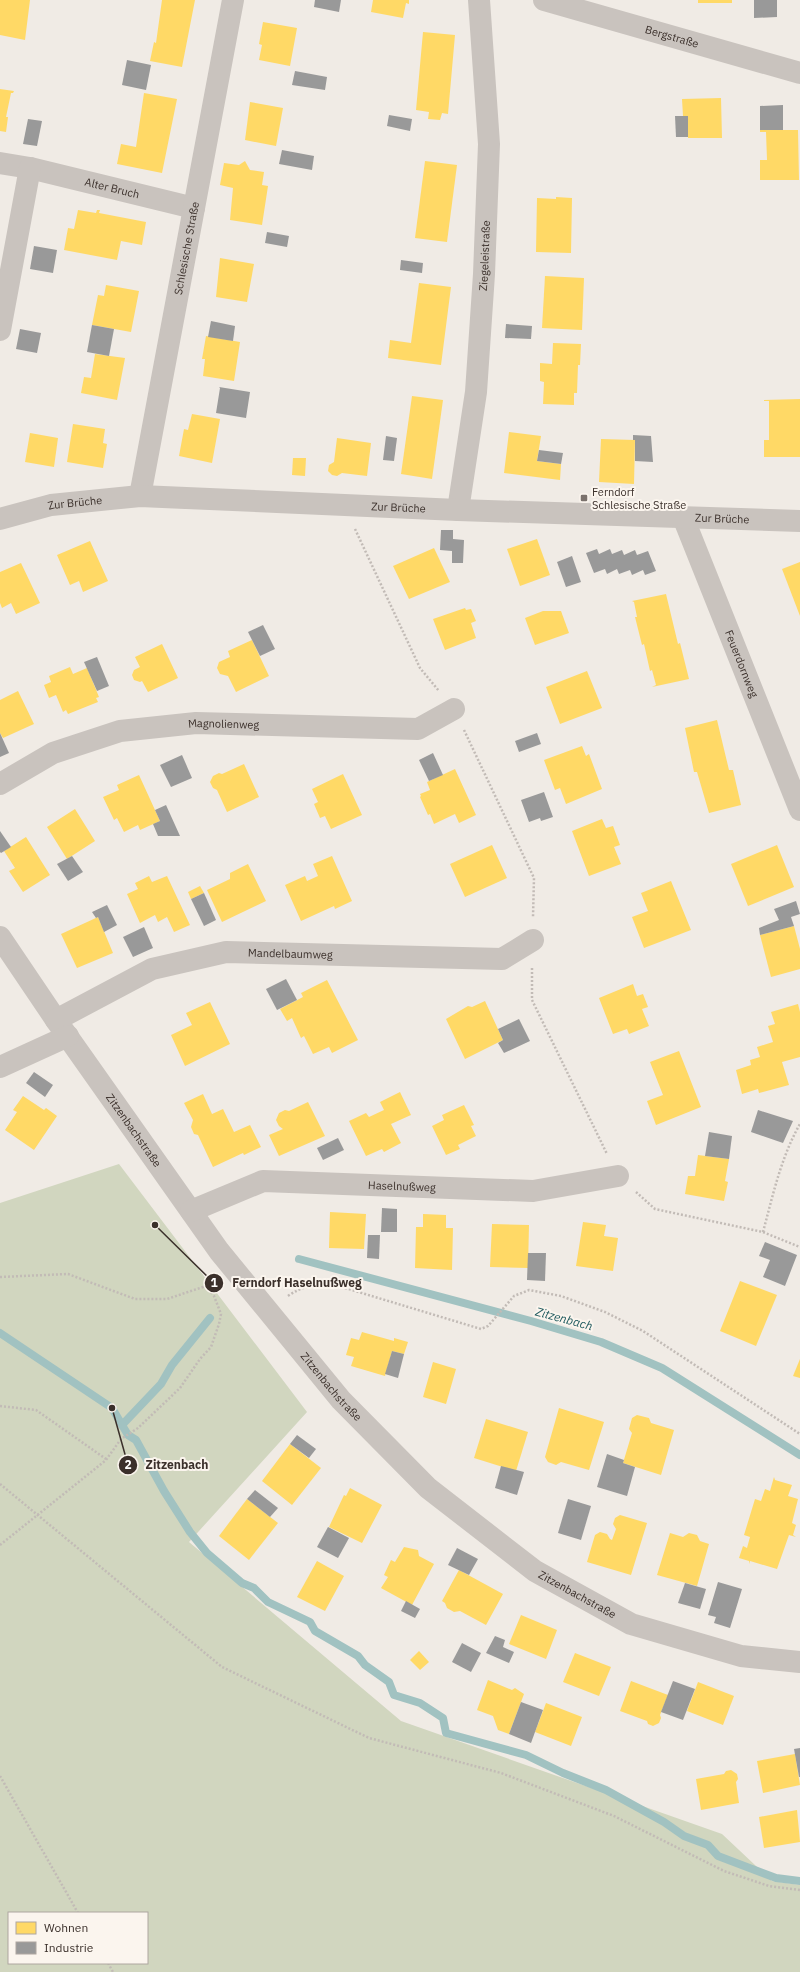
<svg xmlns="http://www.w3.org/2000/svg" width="800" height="1972" viewBox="0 0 800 1972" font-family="'IBM Plex Sans',sans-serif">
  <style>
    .green { fill: #d1d6bf; fill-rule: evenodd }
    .homes { fill: #ffd966 }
    .industry { fill: #999 }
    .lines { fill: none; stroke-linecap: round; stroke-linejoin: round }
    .stream { stroke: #a1c2c1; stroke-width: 8 }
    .path { stroke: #c2bbb6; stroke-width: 2.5; stroke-dasharray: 2 2; stroke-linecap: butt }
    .street { stroke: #c9c3be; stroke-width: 22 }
    .poi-dot { fill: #7a716c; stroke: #fbf5ee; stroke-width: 1.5 }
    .labels { text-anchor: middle; stroke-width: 4; stroke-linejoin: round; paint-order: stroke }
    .street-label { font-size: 11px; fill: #3b302b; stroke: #fbf5ee }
    .poi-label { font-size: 11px; fill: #3b302b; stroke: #fbf5ee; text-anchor: start }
    .water-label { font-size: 12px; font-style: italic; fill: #1f5a5e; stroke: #fbf5ee }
    .leader { fill: none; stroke: #3b302b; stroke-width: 1.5 }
    .callout-dot { fill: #3b302b; stroke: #fbf5ee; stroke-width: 1.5 }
    .mark-label { font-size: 12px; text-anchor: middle; font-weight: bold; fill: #fff }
    .callout-label { font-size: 12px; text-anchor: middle; font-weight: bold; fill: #3b302b; stroke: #fbf5ee; stroke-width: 4; stroke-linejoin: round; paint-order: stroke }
  </style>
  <rect width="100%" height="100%" fill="#f0ebe5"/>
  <path class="green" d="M 119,1164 L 307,1412 L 189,1542 L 401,1721 L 722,1834 L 772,1881 L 800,1885 L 800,1972 L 0,1972 L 0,1203 ZM 9,1913 L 147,1913 L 147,1963 L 9,1963 Z"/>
  <g class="homes">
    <polygon points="0,0 30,0 25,40 0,35"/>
    <polygon points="162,0 195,0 182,67 150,61 154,42 156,43"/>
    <polygon points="373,0 409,0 409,4 406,3 403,18 371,12"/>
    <rect x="698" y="0" width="34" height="3"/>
    <polygon points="263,22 297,28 290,66 259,60 262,45 259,44"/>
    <polygon points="423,32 455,35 448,114 442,113 440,120 428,119 429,112 416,110"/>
    <polygon points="0,89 14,91 13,93 11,93 6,117 8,117 6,132 0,131"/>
    <polygon points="144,93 177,99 162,173 117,164 121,144 136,147"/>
    <polygon points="721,98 722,138 688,138 688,116 683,116 682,99"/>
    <polygon points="250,102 283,108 276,146 245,140"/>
    <polygon points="760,130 798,130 799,180 760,180 760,160 767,160 766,132 760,132"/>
    <polygon points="245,161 250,170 264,172 262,185 268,186 262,225 230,220 233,188 220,185 224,163 239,165"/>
    <polygon points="425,161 457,165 447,242 415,238"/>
    <polygon points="556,197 572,198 571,253 536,252 537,198 556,199"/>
    <polygon points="78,210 96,213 97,210 100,210 99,213 146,222 142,245 121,241 117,260 64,250 68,228 74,229"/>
    <polygon points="220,258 254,264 247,302 216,297"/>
    <polygon points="545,276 584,278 582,330 542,328"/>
    <polygon points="419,283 451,287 441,365 388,358 390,340 411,343"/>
    <polygon points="106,285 139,291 131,332 92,325 98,295 104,296"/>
    <polygon points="206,336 240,342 234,381 203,376 205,359 202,359"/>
    <polygon points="553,343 581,344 580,365 578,365 577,393 574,393 574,405 543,404 544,382 540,381 540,363 552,364"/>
    <polygon points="95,354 125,358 117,400 81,393 84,377 91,378"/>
    <polygon points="412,396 443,400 432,479 401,474"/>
    <polygon points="800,399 800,457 764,457 764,440 769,440 769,401 764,401 764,400"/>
    <polygon points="192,414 220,419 212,463 179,456 184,429 188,430"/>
    <polygon points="73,424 105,429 103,443 107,444 103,468 67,462"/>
    <polygon points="509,432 541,436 537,461 561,464 560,480 504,473"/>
    <polygon points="30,433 58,438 54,467 25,462"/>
    <polygon points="337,438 371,443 367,476 342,473 337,476 332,475 328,471 329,465 334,462"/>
    <polygon points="601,439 635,440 634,484 599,482"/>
    <polygon points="293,458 306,458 305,476 292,475"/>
    <polygon points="537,539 550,575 520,586 507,549"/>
    <polygon points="90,541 108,581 83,592 79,581 70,585 57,555"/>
    <polygon points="434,548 450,582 409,599 393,566"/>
    <polygon points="800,562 800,616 782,569"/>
    <polygon points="21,563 40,603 16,614 11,603 2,608 0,603 0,572"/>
    <polygon points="666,594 678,644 680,643 689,679 652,687 656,685 652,670 650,671 644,644 642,645 635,617 637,617 634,602 632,601"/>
    <polygon points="465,608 466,610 471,609 476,621 471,623 476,638 445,650 433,619"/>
    <polygon points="543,611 561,611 569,633 535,645 525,618"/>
    <polygon points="252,640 269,676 236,692 228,676 220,674 217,668 219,662 230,657 228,651"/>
    <polygon points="162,644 178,678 148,692 142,681 140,682 134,680 132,675 134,670 140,667 135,657"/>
    <polygon points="70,667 73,674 87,668 99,697 96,698 98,702 68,714 66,710 63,712 56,695 49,698 44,685 51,682 49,676"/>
    <polygon points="587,671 602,708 560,724 546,687"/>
    <polygon points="18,691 34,724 3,738 0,733 0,700"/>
    <polygon points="717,720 729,770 733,770 741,805 709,813 697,772 694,772 685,728"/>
    <polygon points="582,746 586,756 589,754 602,789 566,804 560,788 555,790 544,760"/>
    <polygon points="244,764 259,797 227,812 217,790 213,788 210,782 213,776 219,773 222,774"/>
    <polygon points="455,769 476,815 459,823 455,814 434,824 430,814 428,815 420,797 421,796 420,794 430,790 427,782"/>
    <polygon points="343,774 362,815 331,829 325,816 320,818 314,804 318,802 312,789"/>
    <polygon points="139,775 160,821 140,830 138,825 124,832 117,818 114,820 103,797 119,790 117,785"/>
    <polygon points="75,809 95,841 67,859 47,827"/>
    <polygon points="602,819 606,828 613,826 620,845 614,847 621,864 589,876 572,831"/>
    <polygon points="26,837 50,875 23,892 9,871 15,868 4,851"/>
    <polygon points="492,845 507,878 465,897 450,864"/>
    <polygon points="777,845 794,887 748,906 731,864"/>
    <polygon points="332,856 352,901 335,909 334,906 301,921 285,885 305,876 307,881 318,876 313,864"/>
    <polygon points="248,864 266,901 222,922 207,890 230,879 230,873"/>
    <polygon points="149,876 152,882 167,876 190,925 174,932 167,917 158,922 155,915 140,923 127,894 138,889 135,883"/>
    <polygon points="671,881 691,930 644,948 632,917 648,911 641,893"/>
    <polygon points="200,886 204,893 191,899 188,892"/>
    <polygon points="98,917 113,953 77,968 61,934"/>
    <polygon points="794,926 800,949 800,969 771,977 760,935"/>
    <polygon points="327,980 358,1040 332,1053 329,1047 313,1054 304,1036 301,1038 292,1018 287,1021 280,1009 303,997 301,993"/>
    <polygon points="633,984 637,996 643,994 648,1007 642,1009 649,1026 629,1034 627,1029 613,1034 599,998"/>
    <polygon points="485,1001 503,1040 465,1059 446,1019 468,1006 472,1007"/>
    <polygon points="210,1002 230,1044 185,1066 171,1035 192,1025 186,1013"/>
    <polygon points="798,1004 800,1012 800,1057 782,1062 789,1085 759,1093 758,1089 742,1094 736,1070 751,1065 750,1060 760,1057 757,1047 773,1042 768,1026 775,1024 771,1012"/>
    <polygon points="679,1051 701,1107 656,1125 647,1101 663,1095 650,1062"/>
    <polygon points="400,1092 411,1115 391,1124 401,1143 384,1152 382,1149 366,1156 349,1121 366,1113 369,1117 384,1110 380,1102"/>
    <polygon points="203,1094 212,1114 223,1109 234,1132 250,1125 261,1147 244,1155 243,1153 213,1167 198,1135 194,1134 191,1127 193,1120 184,1103"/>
    <polygon points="23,1096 44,1110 46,1108 57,1116 34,1150 5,1130 17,1112 13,1110"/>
    <polygon points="308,1102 325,1136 279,1156 269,1135 283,1129 279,1126 276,1120 279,1113 285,1110 289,1111"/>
    <polygon points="464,1105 474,1125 471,1126 476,1136 458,1145 460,1149 446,1155 432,1126 444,1120 442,1115"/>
    <polygon points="698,1155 729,1159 725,1181 728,1182 724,1201 685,1194 688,1176 695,1176"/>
    <polygon points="330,1212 366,1214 364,1249 329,1248"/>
    <polygon points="423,1214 446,1215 446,1228 453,1228 452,1270 415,1268 416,1227 423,1227"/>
    <polygon points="583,1222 606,1225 604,1236 618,1238 613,1271 576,1266"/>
    <polygon points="492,1224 529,1225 528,1268 490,1267"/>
    <polygon points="740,1281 777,1295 756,1346 720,1331"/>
    <polygon points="362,1332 394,1341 394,1338 408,1342 404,1354 392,1351 385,1376 351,1366 354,1357 346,1355 351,1338 359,1340"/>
    <polygon points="800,1359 800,1378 793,1376"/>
    <polygon points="433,1362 456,1369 446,1404 423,1397"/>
    <polygon points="559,1408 604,1422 589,1470 561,1462 556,1465 548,1462 545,1457"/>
    <polygon points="637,1415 649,1418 651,1423 674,1430 661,1475 623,1463 632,1433 629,1429 632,1418"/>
    <polygon points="486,1419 528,1432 516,1471 474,1458"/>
    <polygon points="290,1444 321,1468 292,1505 262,1481"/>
    <polygon points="774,1477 775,1480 792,1485 788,1496 798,1499 792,1523 796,1525 793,1535 796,1537 789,1535 777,1569 750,1561 749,1564 749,1561 739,1558 743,1546 747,1548 750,1537 744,1535 755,1499 761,1501 765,1489 770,1491"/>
    <polygon points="350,1488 382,1505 362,1543 329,1527 344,1495 346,1496"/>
    <polygon points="247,1499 278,1523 249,1560 219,1536"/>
    <polygon points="620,1515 647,1523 631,1575 587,1562 595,1535 600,1532 607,1534 610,1539 612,1540 616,1529 613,1524 615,1518"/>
    <polygon points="670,1533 683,1537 689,1533 697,1535 700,1541 709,1544 697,1586 657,1575"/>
    <polygon points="404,1547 418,1550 419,1556 434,1564 412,1605 381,1588 388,1577 384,1575 391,1560 395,1562"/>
    <polygon points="317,1561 344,1576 325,1611 297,1597"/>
    <polygon points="459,1570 503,1594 486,1625 460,1611 454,1612 447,1608 445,1603 442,1601"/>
    <polygon points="521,1615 557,1630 546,1659 509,1644"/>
    <polygon points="419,1651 429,1662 420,1670 410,1660"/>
    <polygon points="575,1653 611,1667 599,1696 563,1682"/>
    <polygon points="488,1680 512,1690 515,1688 524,1694 509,1734 498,1730 493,1716 477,1710"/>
    <polygon points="631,1681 668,1695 660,1715 661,1718 659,1723 653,1726 648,1724 647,1721 620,1711"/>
    <polygon points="698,1682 734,1696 723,1725 687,1711"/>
    <polygon points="546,1703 582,1717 571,1746 535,1732"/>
    <polygon points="795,1754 800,1785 763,1793 757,1761"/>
    <polygon points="731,1770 737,1774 738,1779 736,1782 739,1803 701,1810 696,1779 724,1774 726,1771"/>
    <polygon points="797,1810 800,1842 764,1848 759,1817"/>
  </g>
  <g class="industry">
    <polygon points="315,0 341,0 339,12 314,7"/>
    <polygon points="754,0 777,0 777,17 754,18"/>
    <polygon points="127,60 151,65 146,90 122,85"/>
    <polygon points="295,71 327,77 325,90 292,85"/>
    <polygon points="783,105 783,130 760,130 760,106"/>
    <polygon points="389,115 412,119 410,131 387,126"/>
    <polygon points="675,116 688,116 688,137 676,137"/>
    <polygon points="28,119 42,121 37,146 23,144"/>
    <polygon points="282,150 314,156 312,170 279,164"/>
    <polygon points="267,232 289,236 287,247 265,243"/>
    <polygon points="34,246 57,250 53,273 30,269"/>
    <polygon points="401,260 423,263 422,273 400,270"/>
    <polygon points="211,321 235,326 233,341 208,337"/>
    <polygon points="506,324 532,326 531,339 505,338"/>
    <polygon points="92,325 114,329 109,356 87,352"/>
    <polygon points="20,329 41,333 37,353 16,349"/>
    <polygon points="219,387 250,392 246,418 216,413 220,388"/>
    <polygon points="633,435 651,436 653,462 635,461 635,440 633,440"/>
    <polygon points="386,436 397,438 394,461 383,460"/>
    <polygon points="539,450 563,453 561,464 537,461"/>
    <polygon points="441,530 453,530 453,539 464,540 463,563 452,563 452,551 440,550"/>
    <polygon points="597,549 599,554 610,549 612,554 622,550 624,555 635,550 637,555 648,551 656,571 645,575 643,570 632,575 630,570 619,574 617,569 607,574 605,569 594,573 586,553"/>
    <polygon points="572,556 581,582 566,587 557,562"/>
    <polygon points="263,625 275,649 260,656 248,632"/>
    <polygon points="97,657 109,686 97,691 84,662"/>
    <polygon points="0,733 9,753 0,757"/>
    <polygon points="537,733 541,744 519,752 515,741"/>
    <polygon points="433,753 443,775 429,781 419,760"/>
    <polygon points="182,755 192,778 171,787 160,765"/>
    <polygon points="544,792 553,817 541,821 540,818 529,822 521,800"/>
    <polygon points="166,805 180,836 158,836 153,824 160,821 155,810"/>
    <polygon points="0,831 11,847 1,853 0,852"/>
    <polygon points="72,856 83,872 68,881 57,864"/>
    <polygon points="204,893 216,920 204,926 191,899"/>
    <polygon points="796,901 800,914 791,917 794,926 760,935 759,928 779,920 774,909"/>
    <polygon points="107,905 117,925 104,932 98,917 96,918 92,912"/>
    <polygon points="144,927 153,948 133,957 123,937"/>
    <polygon points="286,979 297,1000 277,1010 266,989"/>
    <polygon points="519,1019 530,1041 504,1053 498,1043 503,1040 498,1029"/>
    <polygon points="34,1072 53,1085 45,1097 26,1083"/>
    <polygon points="758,1110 793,1121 783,1143 751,1132"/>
    <polygon points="709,1132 732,1136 729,1159 705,1156"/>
    <polygon points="338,1138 344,1150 323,1160 317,1148"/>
    <polygon points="382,1208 397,1209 397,1232 381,1232"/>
    <polygon points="368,1235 380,1235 379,1259 367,1258"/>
    <polygon points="765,1242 797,1255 785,1286 763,1277 770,1260 759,1256"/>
    <polygon points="528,1253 546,1253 545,1281 527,1280"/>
    <polygon points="392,1351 404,1354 398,1378 385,1374"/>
    <polygon points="297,1435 316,1449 309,1458 290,1444"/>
    <polygon points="607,1454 624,1460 623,1463 635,1467 627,1496 597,1487"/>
    <polygon points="501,1466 524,1472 517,1495 495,1488"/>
    <polygon points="255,1490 278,1508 270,1517 247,1499"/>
    <polygon points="568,1499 591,1506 581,1540 558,1533"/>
    <polygon points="328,1527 349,1538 338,1558 317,1547"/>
    <polygon points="457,1548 478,1559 469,1575 448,1565"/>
    <polygon points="718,1582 742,1589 730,1628 714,1623 716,1617 708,1615"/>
    <polygon points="685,1583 706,1589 700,1609 678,1603"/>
    <polygon points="406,1601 420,1609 415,1618 401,1611"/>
    <polygon points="495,1636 505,1640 503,1647 514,1652 509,1663 486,1653"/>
    <polygon points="462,1643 481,1653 471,1672 452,1662"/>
    <polygon points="673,1681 695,1689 683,1720 661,1712"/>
    <polygon points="521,1702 543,1710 531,1743 509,1734"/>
    <polygon points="800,1748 800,1777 799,1777 794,1749"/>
  </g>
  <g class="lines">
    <g class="stream">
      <polyline points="299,1259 531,1321 601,1342 662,1368 800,1455"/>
      <polyline points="0,1333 112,1408 122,1425 161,1384 172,1365 210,1318"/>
      <polyline points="122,1425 128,1435 136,1440 164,1491 190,1532 207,1553 242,1583 254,1588 268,1602 310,1622 315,1631 358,1656 365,1665 389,1682 394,1695 420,1703 443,1718 446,1733 526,1755 563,1773 606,1790 664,1822 684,1836 708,1845 718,1856 776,1878 800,1881"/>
    </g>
    <g class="path">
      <polyline points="355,529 420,668 439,691"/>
      <polyline points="464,730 534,878 533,917"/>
      <polyline points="532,968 532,1000 607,1154"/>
      <polyline points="636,1192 655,1209 763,1232 800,1247"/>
      <path d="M 763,1232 C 773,1195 781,1157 800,1124"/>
      <polyline points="0,1277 68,1274 135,1299 167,1299 203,1287 213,1281"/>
      <path d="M 288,1296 C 302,1286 316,1284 332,1284 L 481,1329 L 488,1326 L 514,1296 L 529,1290 L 561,1296 L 605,1312 L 643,1331 L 800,1434"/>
      <polyline points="0,1406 36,1410 106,1459"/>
      <polyline points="0,1484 222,1667 369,1738 501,1773 614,1816 724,1871 769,1886 800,1890"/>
      <polyline points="0,1545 106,1460 121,1439 138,1428 180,1388 200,1359 211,1347 219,1324 221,1314 214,1296 206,1285"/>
      <polyline points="0,1776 78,1913"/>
      <polyline points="108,1963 113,1972"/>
    </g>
    <g class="street">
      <path id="s1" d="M 544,0 L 800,73"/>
      <path id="s2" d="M 0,163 L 30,168 L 194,208"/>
      <polyline points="0,330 30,168"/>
      <path id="s3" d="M 140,496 L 233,0"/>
      <path id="s4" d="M 458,510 L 476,392 L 484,274 L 489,144 L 479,0"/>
      <path id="s5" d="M 683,517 L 800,810"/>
      <path id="s6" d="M 0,519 L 51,505 L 140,496 L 458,510 L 800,521"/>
      <path id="s7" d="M 0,784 L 53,753 L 120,731 L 196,723 L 418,729 L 454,709"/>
      <path id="s8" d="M 0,937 L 56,1020 L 219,1251 L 341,1400 L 428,1488 L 535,1571 L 631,1624 L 741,1656 L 800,1662"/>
      <path id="s9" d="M 56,1020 L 152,969 L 226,952 L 502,959 L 533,940"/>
      <polyline points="0,1067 68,1036"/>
      <path id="s10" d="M 191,1211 L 263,1181 L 533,1191 L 618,1176"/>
    </g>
  </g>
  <rect class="poi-dot" x="580" y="494" width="8" height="8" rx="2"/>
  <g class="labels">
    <g class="street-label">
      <text dy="4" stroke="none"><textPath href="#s1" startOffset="133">Bergstraße</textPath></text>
      <text dy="4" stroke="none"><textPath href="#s2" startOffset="115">Alter Bruch</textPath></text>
      <text dy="4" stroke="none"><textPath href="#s3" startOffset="252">Schlesische Straße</textPath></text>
      <text dy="4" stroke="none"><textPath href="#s4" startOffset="256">Ziegeleistraße</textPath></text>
      <text dy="4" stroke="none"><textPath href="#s6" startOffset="77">Zur Brüche</textPath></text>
      <text dy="4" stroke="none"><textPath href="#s6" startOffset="401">Zur Brüche</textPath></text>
      <text dy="4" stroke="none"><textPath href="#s6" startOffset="725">Zur Brüche</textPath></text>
      <text dy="4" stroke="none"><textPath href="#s5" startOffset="158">Feuerdornweg</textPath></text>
      <text dy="4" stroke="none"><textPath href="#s7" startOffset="236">Magnolienweg</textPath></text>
      <text dy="4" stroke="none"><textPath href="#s9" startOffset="249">Mandelbaumweg</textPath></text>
      <text dy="4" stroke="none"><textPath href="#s8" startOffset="235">Zitzenbachstraße</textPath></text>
      <text dy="4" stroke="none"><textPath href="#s10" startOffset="217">Haselnußweg</textPath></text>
      <text dy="4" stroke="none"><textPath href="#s8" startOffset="559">Zitzenbachstraße</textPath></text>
      <text dy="4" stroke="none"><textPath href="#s8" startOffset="883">Zitzenbachstraße</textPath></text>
    </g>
    <g class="poi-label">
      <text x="592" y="496">Ferndorf<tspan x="592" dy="13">Schlesische Straße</tspan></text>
    </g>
    <g class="water-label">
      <text transform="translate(564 1319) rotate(15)" y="4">Zitzenbach</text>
    </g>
  </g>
  <path class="leader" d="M155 1225L214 1283M112 1408L128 1465"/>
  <g class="callout-dot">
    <circle cx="155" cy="1225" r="4"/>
    <circle cx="112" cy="1408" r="4"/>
    <circle cx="214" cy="1283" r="10"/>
    <circle cx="128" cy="1465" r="10"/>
  </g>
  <g class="mark-label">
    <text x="214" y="1287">1</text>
    <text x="128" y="1469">2</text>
  </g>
  <g class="callout-label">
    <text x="297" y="1287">Ferndorf Haselnußweg</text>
    <text x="177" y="1469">Zitzenbach</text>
  </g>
  <rect x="8" y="1912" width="140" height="52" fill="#fbf5ee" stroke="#aea6a0"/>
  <rect x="16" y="1922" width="20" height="12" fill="#ffd966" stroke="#aea6a0"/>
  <text x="44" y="1932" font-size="12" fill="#3b302b">Wohnen</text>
  <rect x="16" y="1942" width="20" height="12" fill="#999999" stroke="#aea6a0"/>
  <text x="44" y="1952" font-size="12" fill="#3b302b">Industrie</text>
</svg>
